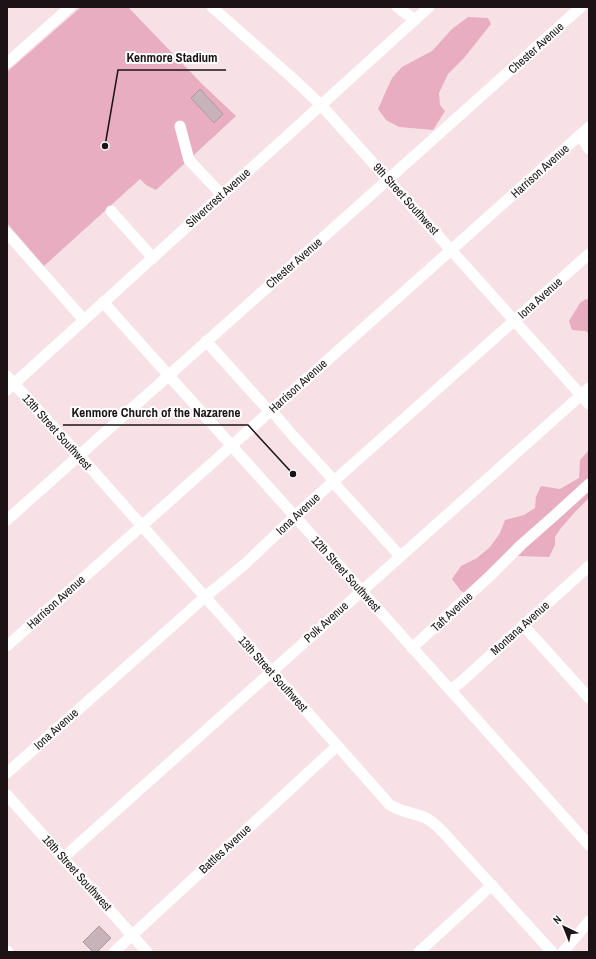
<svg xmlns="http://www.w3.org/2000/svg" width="596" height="959" viewBox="0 0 596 959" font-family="'Archivo Narrow',sans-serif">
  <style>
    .green { fill: #e9adc1 }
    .building { fill: #c9b3ba; stroke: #ad989e }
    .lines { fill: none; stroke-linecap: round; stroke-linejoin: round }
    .minor { stroke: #fff; stroke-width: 11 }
    .labels { text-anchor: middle; stroke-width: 4; stroke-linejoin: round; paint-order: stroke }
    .street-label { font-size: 12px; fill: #1b1316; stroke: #fff }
    .leader { fill: none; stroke: #1b1316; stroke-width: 1.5 }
    .callout-dot { fill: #1b1316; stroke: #fff; stroke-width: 1.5 }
    .callout-label { font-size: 13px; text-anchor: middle; font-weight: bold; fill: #1b1316; stroke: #fff; stroke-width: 4; stroke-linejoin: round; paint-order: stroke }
  </style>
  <rect width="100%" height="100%" fill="#f7e1e7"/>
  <g class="green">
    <polygon points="81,7 128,7 203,85 236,116 156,190 146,185 140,179 44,266 7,223 7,72"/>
    <polygon points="468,17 488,18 491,24 464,58 448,74 439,93 440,105 445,111 433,130 399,127 386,120 378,109 392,78 402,67 432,51 452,29"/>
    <polygon points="586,299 589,299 589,333 585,331 572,330 569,321 580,303"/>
    <polygon points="589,450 589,498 575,512 561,528 555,537 555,545 549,557 518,556 494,576 476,597 461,591 452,579 461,566 477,558 490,547 500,533 505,520 524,515 535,508 536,497 541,486 560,489 579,478 580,460"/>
  </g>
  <g class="building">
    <polygon points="200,89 223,114 214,123 191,98"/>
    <polygon points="99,926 111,938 97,952 93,952 83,942"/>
  </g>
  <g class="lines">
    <g class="minor">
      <polyline points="212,7 289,75 321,105 589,404"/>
      <polyline points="397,7 415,20"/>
      <polyline points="7,63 70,7"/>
      <polyline points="180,126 189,160 222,195"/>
      <polyline points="580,135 589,149"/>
      <polyline points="111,211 153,258"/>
      <polyline points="7,233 84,320"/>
      <polyline points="103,302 589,845"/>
      <polyline points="206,341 270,412"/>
      <path d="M 7,376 L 79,455 L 390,805 C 401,812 414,813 426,818 C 432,821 438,827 443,832 L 552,952"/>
      <polyline points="7,390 429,7"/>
      <polyline points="271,410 294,437 329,475 333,482 400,556"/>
      <polyline points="7,520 581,7"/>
      <polyline points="523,625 589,698"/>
      <polyline points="7,646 589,127"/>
      <polyline points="412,648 491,575 521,545 555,515 589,484"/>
      <polyline points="450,690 462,681 589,566"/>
      <polyline points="7,773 205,597 245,564 307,505 589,254"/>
      <polyline points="7,795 147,952"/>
      <polyline points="63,858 589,388"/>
      <polyline points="7,951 8,952"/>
      <polyline points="114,952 337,746"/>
      <polyline points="419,952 492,885"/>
      <polyline points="563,952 589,921"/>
    </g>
  </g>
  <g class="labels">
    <g class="street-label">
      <text transform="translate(536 48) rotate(-42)" y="4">Chester Avenue</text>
      <text transform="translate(540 171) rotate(-42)" y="4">Harrison Avenue</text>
      <text transform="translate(218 198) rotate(-42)" y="4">Silvercrest Avenue</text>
      <text transform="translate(406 199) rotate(48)" y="4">9th Street Southwest</text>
      <text transform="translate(294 263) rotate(-41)" y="4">Chester Avenue</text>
      <text transform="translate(540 298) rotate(-42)" y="4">Iona Avenue</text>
      <text transform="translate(298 386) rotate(-42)" y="4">Harrison Avenue</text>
      <text transform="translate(57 432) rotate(48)" y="4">13th Street Southwest</text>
      <text transform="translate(298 514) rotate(-43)" y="4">Iona Avenue</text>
      <text transform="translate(346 574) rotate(48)" y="4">12th Street Southwest</text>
      <text transform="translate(56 602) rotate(-42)" y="4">Harrison Avenue</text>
      <text transform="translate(452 612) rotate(-43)" y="4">Taft Avenue</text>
      <text transform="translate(326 622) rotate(-42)" y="4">Polk Avenue</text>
      <text transform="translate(520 628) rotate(-42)" y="4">Montana Avenue</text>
      <text transform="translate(273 674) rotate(48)" y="4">13th Street Southwest</text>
      <text transform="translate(56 729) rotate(-42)" y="4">Iona Avenue</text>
      <text transform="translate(225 849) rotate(-43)" y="4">Battles Avenue</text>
      <text transform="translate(77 873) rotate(48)" y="4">16th Street Southwest</text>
    </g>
  </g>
  <path class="leader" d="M105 146L118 70H226M293 474L248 425H63"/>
  <g class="callout-dot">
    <circle cx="105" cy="146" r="4"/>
    <circle cx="293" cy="474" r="4"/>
  </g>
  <g class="callout-label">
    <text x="172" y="62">Kenmore Stadium</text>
    <text x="156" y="417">Kenmore Church of the Nazarene</text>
  </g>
  <rect width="596" height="959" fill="none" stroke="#1b1316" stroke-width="16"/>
  <g transform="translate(564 927) rotate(317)" stroke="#ffffff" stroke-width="3" paint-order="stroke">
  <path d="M0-3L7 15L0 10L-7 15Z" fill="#1b1316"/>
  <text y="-6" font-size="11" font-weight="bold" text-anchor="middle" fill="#1b1316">N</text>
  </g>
</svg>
